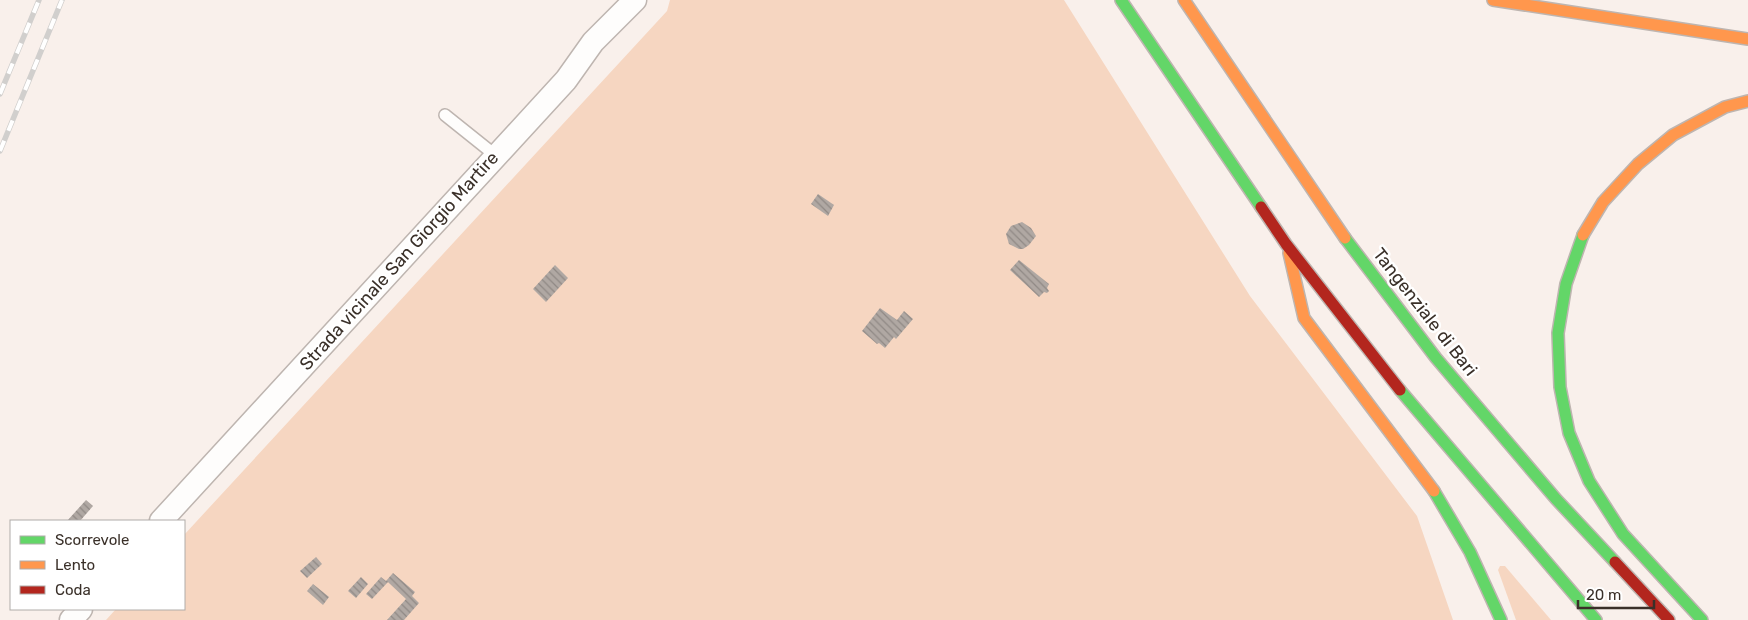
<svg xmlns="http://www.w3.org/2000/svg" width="1748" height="620" viewBox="0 0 1748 620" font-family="Rubik,sans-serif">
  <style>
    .grass { fill: #f6d6c1 }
    .building { fill: url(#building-back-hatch) }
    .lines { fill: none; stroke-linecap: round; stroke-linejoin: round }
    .lane-casing { stroke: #beb5b0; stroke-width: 14 }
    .street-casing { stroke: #beb5b0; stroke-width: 25 }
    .fast-casing { stroke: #beb5b0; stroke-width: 14 }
    .slow-casing { stroke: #beb5b0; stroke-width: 14 }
    .jam-casing { stroke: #beb5b0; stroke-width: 14 }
    .lane { stroke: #fefdfc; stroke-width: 11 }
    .street { stroke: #fefdfc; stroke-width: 22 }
    .fast { stroke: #63d668; stroke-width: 11 }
    .slow { stroke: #ff974d; stroke-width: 11 }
    .jam { stroke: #b3261e; stroke-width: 11 }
    .rail-casing { stroke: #d1cfcd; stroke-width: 5.5 }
    .rail { stroke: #fff; stroke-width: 4; stroke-dasharray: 11; stroke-linecap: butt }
    .labels { text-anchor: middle; stroke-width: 5; stroke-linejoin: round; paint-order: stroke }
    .street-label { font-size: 18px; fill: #3a3029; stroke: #fff }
  </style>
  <defs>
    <pattern id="building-back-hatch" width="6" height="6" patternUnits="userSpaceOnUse" patternTransform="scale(1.25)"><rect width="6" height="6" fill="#b0a8a3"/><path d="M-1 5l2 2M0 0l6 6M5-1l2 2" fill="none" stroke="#908985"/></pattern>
  </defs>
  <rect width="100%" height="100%" fill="#f9f0eb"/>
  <g class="grass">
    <polygon points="670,0 1064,0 1250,296 1417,516 1453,620 106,620 116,609 184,609 184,535 667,11"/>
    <polygon points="1500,566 1505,566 1551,620 1516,620 1498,570"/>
  </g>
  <g class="building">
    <polygon points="818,194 834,205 828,216 811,204"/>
    <polygon points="1022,222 1031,228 1036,236 1029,245 1023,249 1019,249 1009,244 1006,234 1011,226"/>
    <polygon points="1019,260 1049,284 1047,288 1049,291 1047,293 1044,292 1039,297 1010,270"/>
    <polygon points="555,265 568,278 546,302 533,289"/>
    <polygon points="880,308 897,320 904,311 913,319 896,339 894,337 885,348 879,343 877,344 862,331"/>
    <polygon points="86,500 93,506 80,521 67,521"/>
    <polygon points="316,557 322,564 307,578 300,571"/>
    <polygon points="393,573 415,592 412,596 419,603 404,620 387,620 406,599 388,582 372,599 366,594 381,577 386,581"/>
    <polygon points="361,577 368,584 356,598 348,591"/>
    <polygon points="313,584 329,597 323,605 307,591"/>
  </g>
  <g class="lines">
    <defs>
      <polyline id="lane" points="445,115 495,155"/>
      <g id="street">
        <polyline points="161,521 566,80 593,42 635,0"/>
        <polyline points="71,620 81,609"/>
      </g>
      <g id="fast">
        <polyline points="1121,0 1261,207"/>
        <polyline points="1583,235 1566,284 1558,333 1560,387 1569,433 1589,481 1623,534 1702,620"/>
        <polyline points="1345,238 1436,358 1556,499 1615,562"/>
        <polyline points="1400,390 1596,620"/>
        <polyline points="1434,491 1470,552 1501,620"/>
      </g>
      <g id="slow">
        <polyline points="1184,0 1345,238"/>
        <polyline points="1493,0 1748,39"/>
        <polyline points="1583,235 1603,202 1638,164 1673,135 1725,107 1748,101"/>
        <polyline points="1289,253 1304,318 1434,491"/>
      </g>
      <g id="jam">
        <polyline points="1261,207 1286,244 1400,390"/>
        <polyline points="1615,562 1669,620"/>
      </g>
    </defs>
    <use href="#lane" class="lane-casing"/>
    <use href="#street" class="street-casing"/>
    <use href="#fast" class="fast-casing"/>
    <use href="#slow" class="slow-casing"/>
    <use href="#jam" class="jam-casing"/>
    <use href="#lane" class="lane"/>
    <use href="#street" class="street"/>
    <use href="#fast" class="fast"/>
    <use href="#slow" class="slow"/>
    <use href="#jam" class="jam"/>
    <defs>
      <g id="rail">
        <polyline points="0,94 39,0"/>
        <polyline points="0,151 62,0"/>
      </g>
    </defs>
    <use href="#rail" class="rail-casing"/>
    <use href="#rail" class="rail"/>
  </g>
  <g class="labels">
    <g class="street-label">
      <text transform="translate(399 261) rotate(-48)" y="6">Strada vicinale San Giorgio Martire</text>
      <text transform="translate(1425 312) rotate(52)" y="6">Tangenziale di Bari</text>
    </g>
  </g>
  <rect x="10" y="520" width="175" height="90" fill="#ffffff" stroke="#b0aca9"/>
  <rect x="20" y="536" width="25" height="8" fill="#63d668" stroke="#b0aca9"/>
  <text x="55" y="545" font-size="15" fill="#3a3029">Scorrevole</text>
  <rect x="20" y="561" width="25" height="8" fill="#ff974d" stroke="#b0aca9"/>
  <text x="55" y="570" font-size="15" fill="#3a3029">Lento</text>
  <rect x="20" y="586" width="25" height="8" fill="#b3261e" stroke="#b0aca9"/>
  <text x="55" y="595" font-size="15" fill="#3a3029">Coda</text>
  <path d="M1578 600v8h76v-8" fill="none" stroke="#3a3029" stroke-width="2.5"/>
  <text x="1586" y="600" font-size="15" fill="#3a3029" stroke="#ffffff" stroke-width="4" paint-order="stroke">20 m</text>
</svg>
